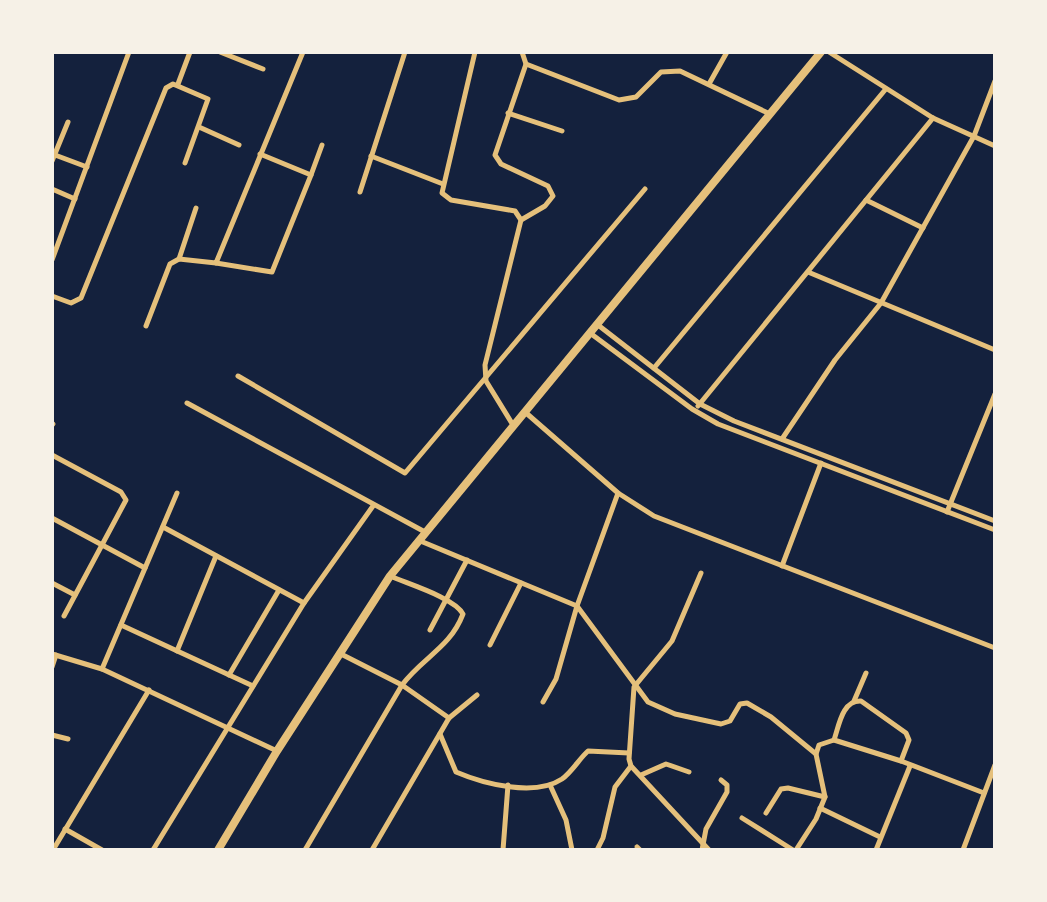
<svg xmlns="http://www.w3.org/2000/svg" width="1047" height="902" viewBox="0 0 1047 902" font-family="Barlow,sans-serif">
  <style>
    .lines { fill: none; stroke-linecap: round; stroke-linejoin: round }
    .minor { stroke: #e5c07b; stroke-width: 5 }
    .trunk { stroke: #e5c07b; stroke-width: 8 }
  </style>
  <rect width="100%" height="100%" fill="#14213d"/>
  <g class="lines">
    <g class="minor">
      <polyline points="220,52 263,69"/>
      <polyline points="475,52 442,193 451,200 515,211 521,220 485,365 486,381 513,425"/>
      <polyline points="522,52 526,64 619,100 636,97 661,72 680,71 770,114"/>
      <polyline points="829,52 933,118 995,146"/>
      <polyline points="178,84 190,52"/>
      <polyline points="709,84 727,52"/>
      <polyline points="508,113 562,131"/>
      <polyline points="199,127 239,145"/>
      <polyline points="55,155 87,167"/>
      <polyline points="371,156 443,184"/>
      <polyline points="52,161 68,122"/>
      <polyline points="311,175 322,145"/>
      <polyline points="52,189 75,199"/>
      <polyline points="360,192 405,52"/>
      <polyline points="866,200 923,228"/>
      <polyline points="521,220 545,206 553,196 548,186 501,164 495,155 526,64"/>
      <polyline points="179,259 196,208"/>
      <polyline points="52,260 129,52"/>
      <polyline points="216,263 272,272 311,175 260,154"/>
      <polyline points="808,272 995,350"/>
      <polyline points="52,296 71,303 81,298 166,88 173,84 208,99 185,163"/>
      <polyline points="598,325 700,404 734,421 995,521"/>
      <polyline points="146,326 170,264 179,259 216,263 303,52"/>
      <polyline points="590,333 692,409 718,424 995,530"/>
      <polyline points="654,368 885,90"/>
      <polyline points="238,376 405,473 645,189"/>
      <polyline points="187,403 425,532"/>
      <polyline points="698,406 933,118"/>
      <polyline points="525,412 618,493 654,516 995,648"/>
      <polyline points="52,425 53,424"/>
      <polyline points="782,439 835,360 881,303 974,136 995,81"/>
      <polyline points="52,455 121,492 126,500 64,616"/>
      <polyline points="947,512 995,394"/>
      <polyline points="52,518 145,568"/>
      <polyline points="163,527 304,603"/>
      <polyline points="418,540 577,606 648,702 675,714 721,724 730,721 740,704 747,703 771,717 816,754 825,797 816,819 796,850"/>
      <polyline points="782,566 821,463"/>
      <polyline points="701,573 672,641 634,687 629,759 631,766 709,850"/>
      <polyline points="52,583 75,595"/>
      <polyline points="121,625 253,686"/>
      <polyline points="430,630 467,560"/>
      <polyline points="490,645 521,583"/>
      <polyline points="177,651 216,556"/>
      <polyline points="339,653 402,685 449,718"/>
      <polyline points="52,654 102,669 277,751"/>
      <polyline points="52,667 56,655"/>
      <polyline points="102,669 177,493"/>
      <polyline points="229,675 279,590"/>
      <polyline points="854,701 866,673"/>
      <polyline points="543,702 556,679 577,606 618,493"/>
      <path d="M 440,734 L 456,772 C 484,784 535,797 562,779 C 572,772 579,759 588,751 L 629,753"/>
      <polyline points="52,735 68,739"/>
      <path d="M 834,740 C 839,726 842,700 861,701 L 906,733 L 909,740 L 901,761"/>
      <polyline points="816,754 819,745 834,740 901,761 984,793"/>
      <polyline points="641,775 666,764 689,772"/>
      <polyline points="550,785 566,820 572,850"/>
      <polyline points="820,808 880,837"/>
      <polyline points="766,813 781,789 788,788 825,797"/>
      <polyline points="742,818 793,850"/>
      <polyline points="65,829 102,850"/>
      <polyline points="637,847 640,850"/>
      <polyline points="53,850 149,690"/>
      <polyline points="153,850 304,603 373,506"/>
      <path d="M 305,850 L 402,685 C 423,657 450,648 463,614 C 455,598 408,584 390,576"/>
      <polyline points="372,850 449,718 477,695"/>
      <polyline points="503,850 508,785"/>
      <polyline points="597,850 603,838 615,787 631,766"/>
      <polyline points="702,850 706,829 727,792 727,785 721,780"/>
      <polyline points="876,850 910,766"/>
      <polyline points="963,850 995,765"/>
    </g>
    <polyline class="trunk" points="218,850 277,751 390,576 821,52"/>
  </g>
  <rect width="1047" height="902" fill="none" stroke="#f6f1e7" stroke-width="108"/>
</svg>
